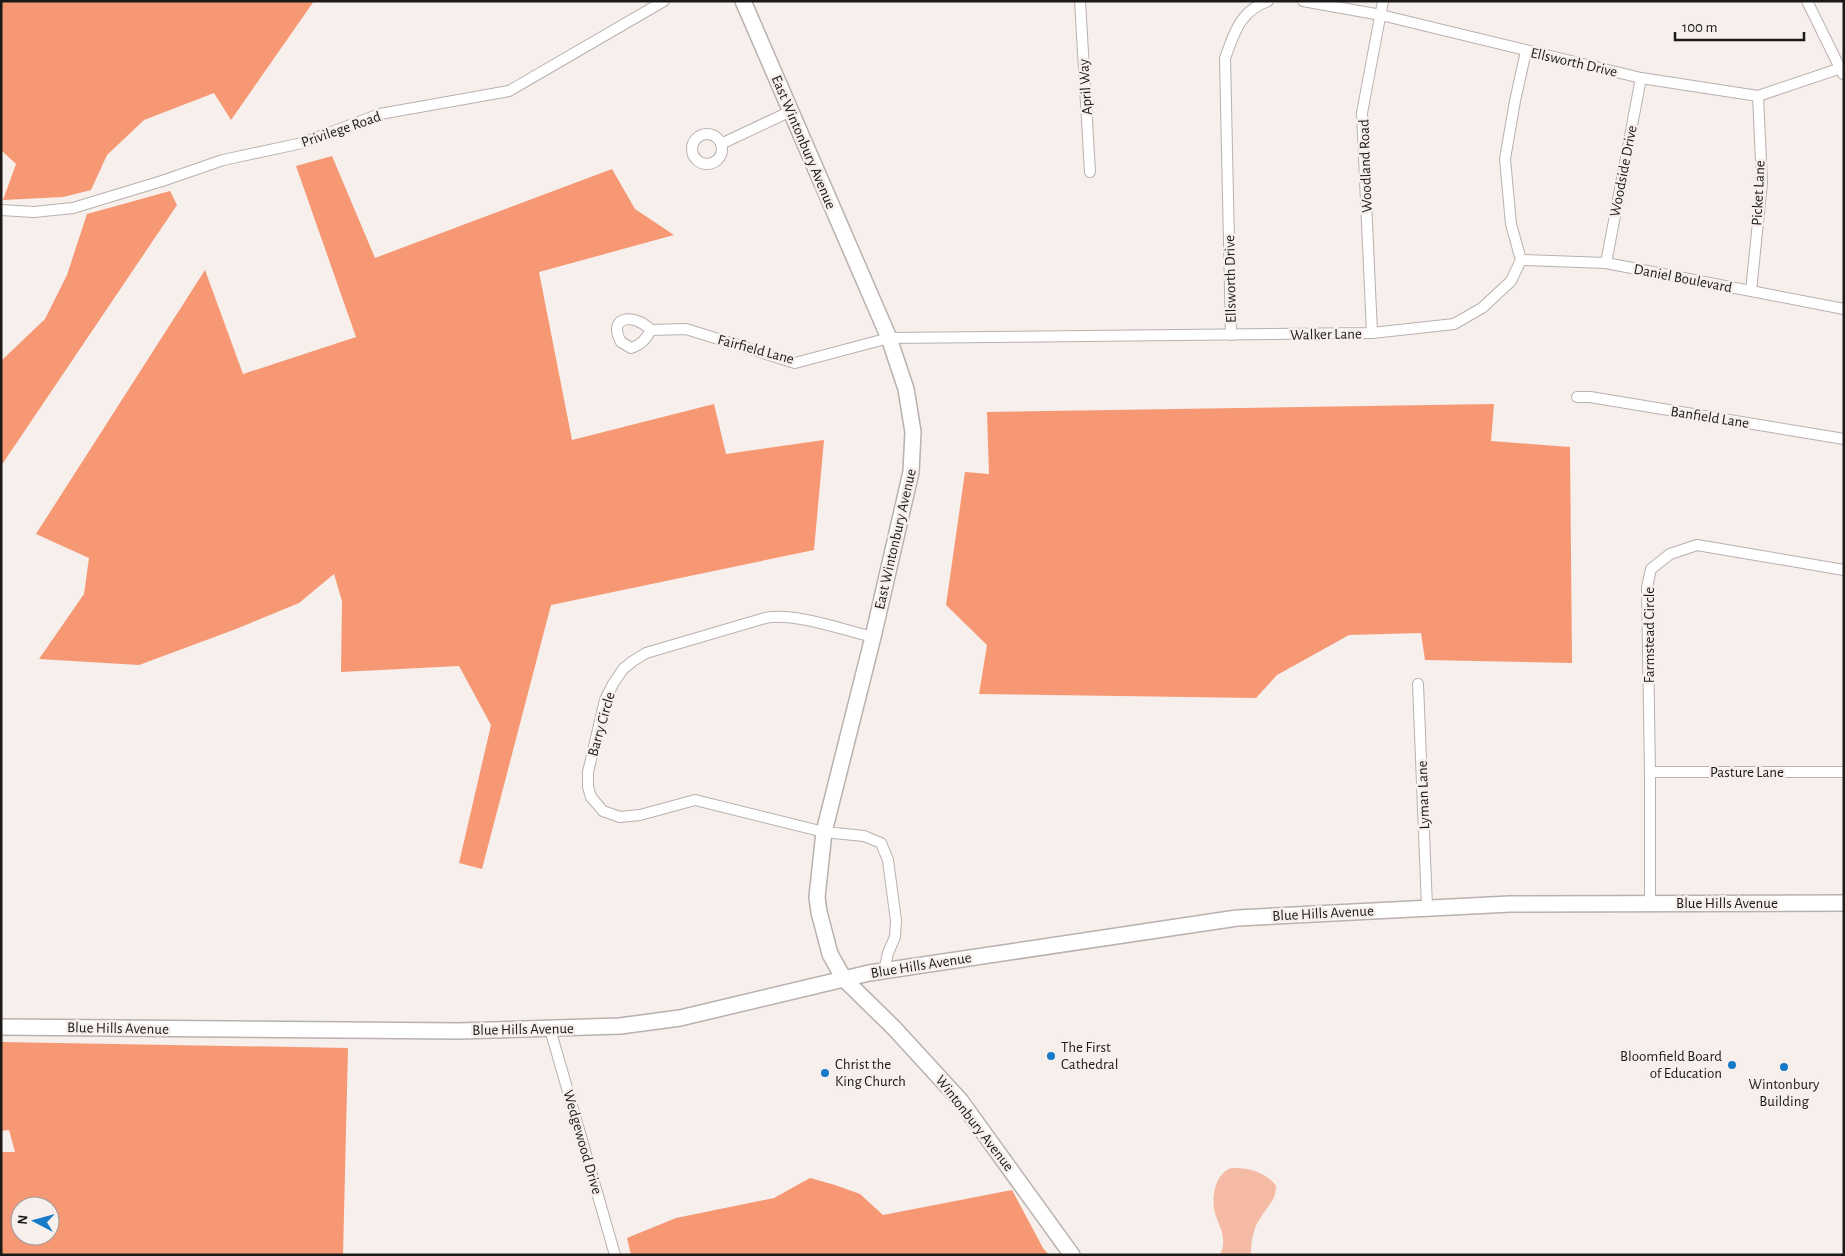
<svg xmlns="http://www.w3.org/2000/svg" width="1845" height="1256" viewBox="0 0 1845 1256" font-family="'Alegreya Sans',sans-serif">
  <style>
    .forest { fill: #f69874; fill-rule: evenodd }
    .water { fill: #f4baa4 }
    .lines { fill: none; stroke-linecap: round; stroke-linejoin: round }
    .street-casing { stroke: #b8b1ae; stroke-width: 12 }
    .secondary-casing { stroke: #b8b1ae; stroke-width: 18 }
    .street { stroke: #fff; stroke-width: 10 }
    .secondary { stroke: #fff; stroke-width: 15 }
    .poi-dot { fill: #177ac6; stroke: #f6efec; stroke-width: 2 }
    .labels { text-anchor: middle; stroke-width: 5; stroke-linejoin: round; paint-order: stroke }
    .street-label { font-size: 15px; fill: #1c1a19; stroke: #f6efec }
    .poi-label { font-size: 15px; fill: #1c1a19; stroke: #f6efec; text-anchor: start }
  </style>
  <rect width="100%" height="100%" fill="#f6efec"/>
  <g class="forest">
    <polygon points="1,1 314,1 231,120 214,93 144,120 107,155 91,190 63,197 3,200 16,164 1,150"/>
    <polygon points="332,156 375,258 612,169 635,209 674,235 539,272 572,440 714,404 726,454 824,440 814,550 551,605 482,869 459,863 491,725 459,666 341,672 342,601 334,574 299,603 236,629 139,665 39,659 84,594 89,558 36,534 205,270 243,374 356,337 296,166"/>
    <polygon points="170,191 177,205 1,466 1,361 45,319 67,275 87,214"/>
    <polygon points="1494,404 1491,441 1570,447 1572,663 1425,660 1421,633 1349,635 1277,675 1256,698 979,694 987,645 946,605 965,472 989,474 987,412"/>
    <path d="M 1,1042 L 348,1048 L 343,1255 L 1,1255 L 1,1152 L 15,1152 L 9,1130 L 1,1131 ZM 20,1206 L 50,1206 L 50,1236 L 20,1236 Z"/>
    <polygon points="810,1178 835,1185 860,1194 883,1215 1012,1190 1043,1248 1049,1255 631,1255 627,1238 676,1218 774,1198"/>
  </g>
  <path class="water" d="M 1231,1168 C 1247,1167 1267,1172 1276,1186 C 1276,1201 1268,1205 1261,1217 C 1253,1228 1251,1241 1251,1255 L 1220,1255 C 1222,1250 1224,1245 1223,1239 C 1223,1231 1217,1221 1215,1213 C 1211,1197 1215,1174 1231,1168 Z"/>
  <g class="lines">
    <defs>
      <g id="street">
        <polyline points="1080,1 1090,172"/>
        <polyline points="1303,1 1381,15 1641,78 1758,96 1844,67"/>
        <polyline points="1807,1 1843,74"/>
        <circle cx="707" cy="149" r="15"/>
        <polyline points="721,144 791,111"/>
        <polyline points="1,210 34,212 73,208 162,181 223,160 302,143 380,114 509,91 664,1"/>
        <polyline points="1521,260 1606,263 1844,309"/>
        <polyline points="1606,263 1641,78"/>
        <polyline points="1751,291 1762,183 1758,96"/>
        <path d="M 651,330 C 646,339 641,345 631,348 L 621,342 C 607,317 633,312 651,330 L 686,329 L 795,363 L 889,338 L 1372,333 L 1454,324 L 1482,308 L 1511,281 L 1521,260 L 1511,224 L 1505,159 L 1515,101 L 1526,51"/>
        <polyline points="1372,333 1362,113 1383,1"/>
        <path d="M 1231,335 L 1225,58 C 1235,32 1239,12 1268,1"/>
        <polyline points="1577,397 1590,397 1844,439"/>
        <path d="M 873,637 C 844,630 793,612 765,618 L 646,653 L 633,661 L 623,669 L 613,684 L 605,700 L 588,772 L 588,787 L 591,797 L 603,811 L 620,817 L 640,815 L 695,800 L 824,832 L 864,836 L 881,843 L 888,860 L 896,921 L 895,937 L 888,953 L 884,971"/>
        <polyline points="1418,684 1427,907"/>
        <polyline points="1650,772 1844,772"/>
        <polyline points="1650,903 1650,772 1647,587 1651,569 1670,554 1697,545 1844,570"/>
        <polyline points="550,1029 615,1255"/>
      </g>
      <g id="secondary">
        <polyline points="743,1 889,338 906,389 913,432 911,472 873,637 824,832 817,897 819,912 830,954 844,979 894,1028 960,1100 1072,1255"/>
        <polyline points="1,1027 459,1031 620,1026 680,1018 869,973 1237,918 1510,904 1844,903"/>
      </g>
    </defs>
    <use href="#street" class="street-casing"/>
    <use href="#secondary" class="secondary-casing"/>
    <use href="#street" class="street"/>
    <use href="#secondary" class="secondary"/>
  </g>
  <g class="poi-dot">
    <circle cx="1051" cy="1056" r="5"/>
    <circle cx="1732" cy="1065" r="5"/>
    <circle cx="1784" cy="1067" r="5"/>
    <circle cx="825" cy="1073" r="5"/>
  </g>
  <g class="labels">
    <g class="street-label">
      <text transform="translate(1574 62) rotate(13)" y="5">Ellsworth Drive</text>
      <text transform="translate(1085 87) rotate(-94)" y="5">April Way</text>
      <text transform="translate(341 129) rotate(-19)" y="5">Privilege Road</text>
      <text transform="translate(804 142) rotate(67)" y="5">East Wintonbury Avenue</text>
      <text transform="translate(1365 166) rotate(-92)" y="5">Woodland Road</text>
      <text transform="translate(1623 171) rotate(-79)" y="5">Woodside Drive</text>
      <text transform="translate(1758 193) rotate(-87)" y="5">Picket Lane</text>
      <text transform="translate(1683 278) rotate(11)" y="5">Daniel Boulevard</text>
      <text transform="translate(1230 279) rotate(-91)" y="5">Ellsworth Drive</text>
      <text transform="translate(1326 334) rotate(-1)" y="5">Walker Lane</text>
      <text transform="translate(756 349) rotate(15)" y="5">Fairfield Lane</text>
      <text transform="translate(1710 417) rotate(9)" y="5">Banfield Lane</text>
      <text transform="translate(895 539) rotate(-77)" y="5">East Wintonbury Avenue</text>
      <text transform="translate(1649 635) rotate(-90)" y="5">Farmstead Circle</text>
      <text transform="translate(601 724) rotate(-74)" y="5">Barry Circle</text>
      <text x="1747" y="777">Pasture Lane</text>
      <text transform="translate(1423 795) rotate(-92)" y="5">Lyman Lane</text>
      <text x="1727" y="908">Blue Hills Avenue</text>
      <text transform="translate(1323 913) rotate(-3)" y="5">Blue Hills Avenue</text>
      <text transform="translate(921 965) rotate(-9)" y="5">Blue Hills Avenue</text>
      <text transform="translate(118 1028) rotate(1)" y="5">Blue Hills Avenue</text>
      <text transform="translate(523 1029) rotate(-1)" y="5">Blue Hills Avenue</text>
      <text transform="translate(975 1123) rotate(52)" y="5">Wintonbury Avenue</text>
      <text transform="translate(583 1142) rotate(74)" y="5">Wedgewood Drive</text>
    </g>
    <g class="poi-label">
      <text x="1061" y="1052">The First<tspan x="1061" dy="17">Cathedral</tspan></text>
      <text x="1722" y="1061" text-anchor="end">Bloomfield Board<tspan x="1722" dy="17">of Education</tspan></text>
      <text x="835" y="1069">Christ the<tspan x="835" dy="17">King Church</tspan></text>
      <text x="1784" y="1089" text-anchor="middle">Wintonbury<tspan x="1784" dy="17">Building</tspan></text>
    </g>
  </g>
  <rect width="1845" height="1256" fill="none" stroke="#1c1a19" stroke-width="5"/>
  <g transform="translate(35 1221) rotate(276)"><circle r="24" fill="#f6efec" stroke="#9f9a98"/>
  <path d="M0-4L9 19L0 12L-9 19Z" fill="#177ac6"/>
  <text y="-8" font-size="14" font-weight="bold" text-anchor="middle" fill="#1c1a19">N</text>
  </g>
  <path d="M1675 32v8h129v-8" fill="none" stroke="#1c1a19" stroke-width="2.5"/>
  <text x="1682" y="32" font-size="15" fill="#1c1a19" stroke="#f6efec" stroke-width="4" paint-order="stroke">100 m</text>
</svg>
